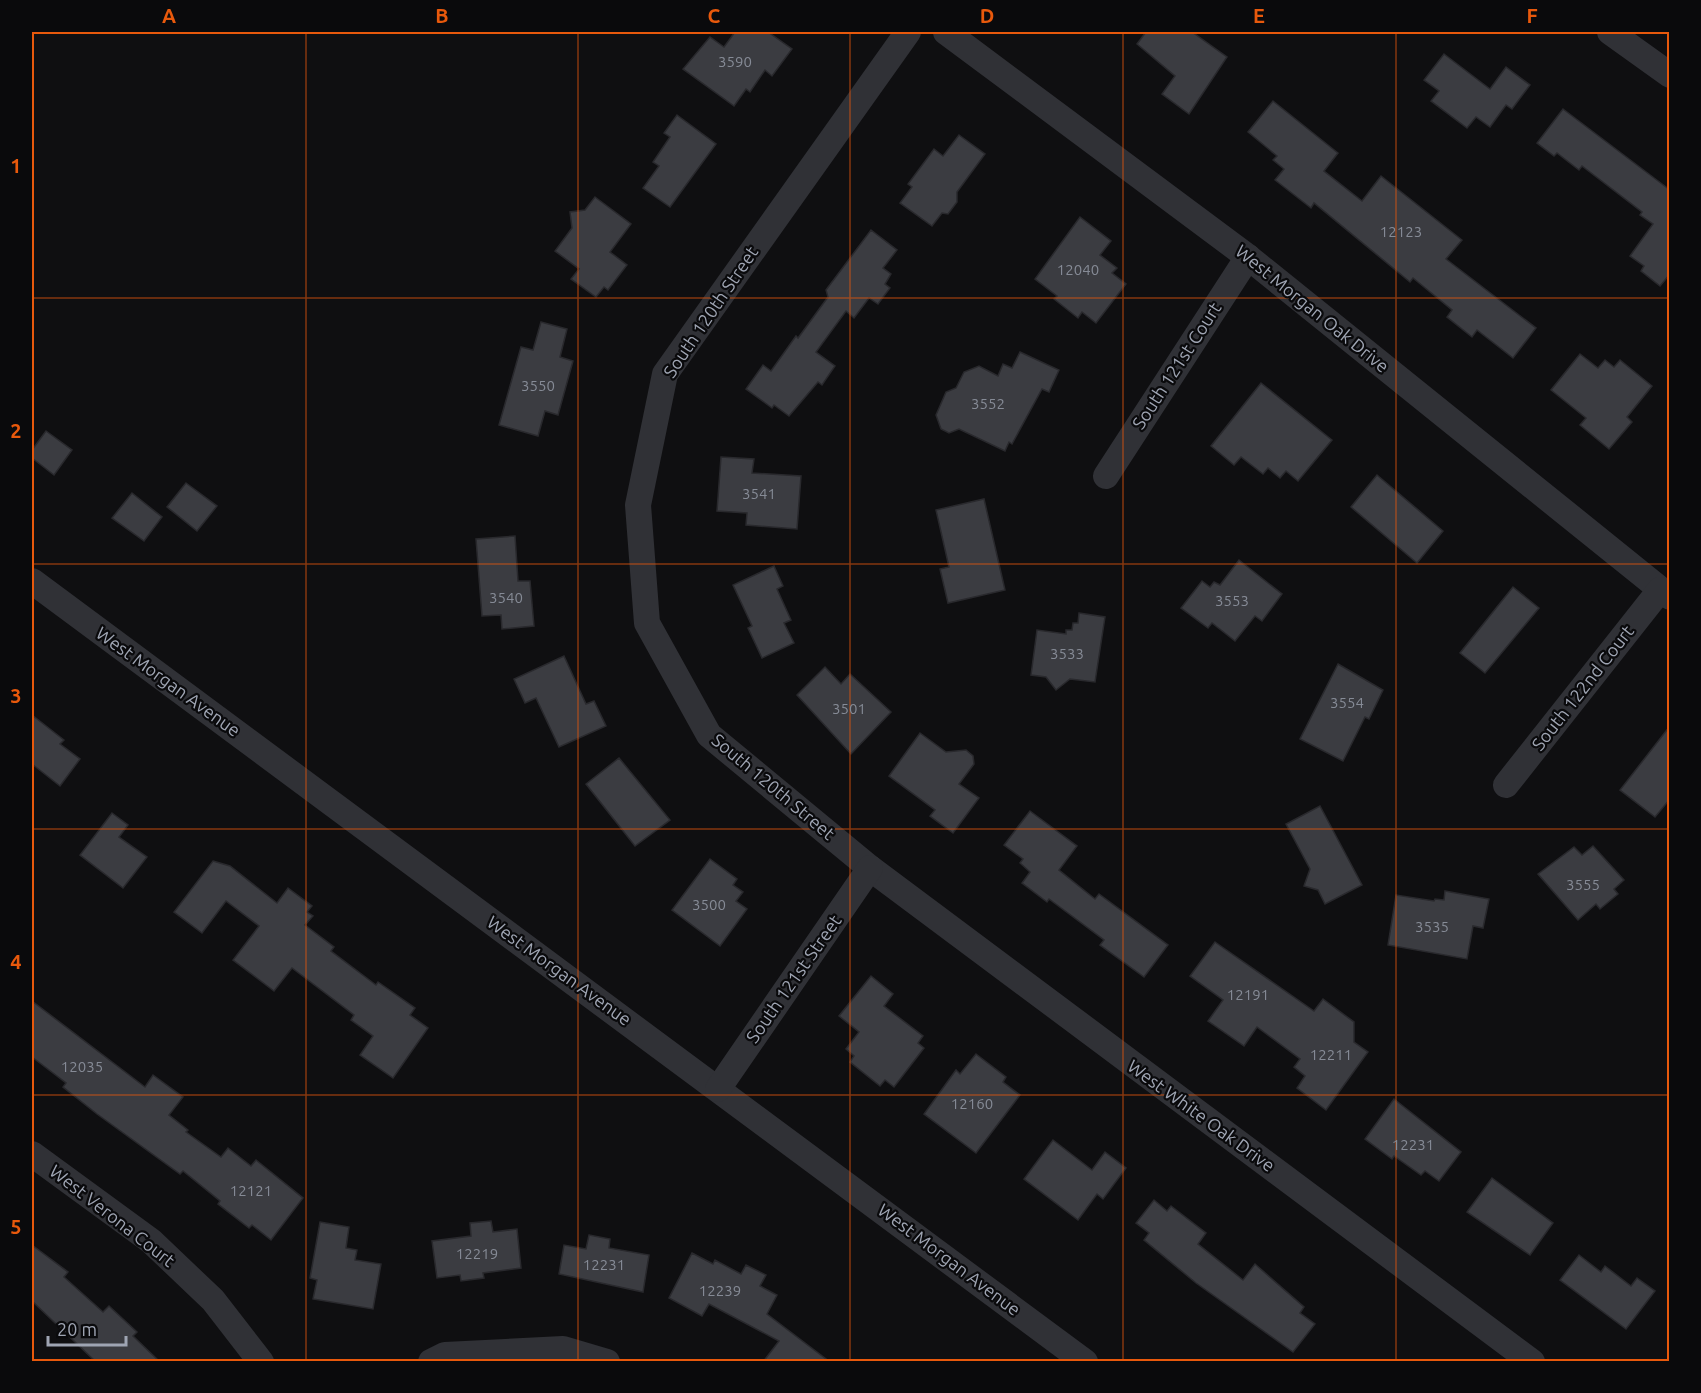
<svg xmlns="http://www.w3.org/2000/svg" width="1701" height="1393" viewBox="0 0 1701 1393" font-family="Ubuntu,sans-serif">
  <style>
    .building { fill: #3b3c41; stroke: #29292d; stroke-width: 1.5 }
    .lines { fill: none; stroke-linecap: round; stroke-linejoin: round }
    .minor { stroke: #303136; stroke-width: 26 }
    .grid { fill: none; stroke: #e8590c; stroke-width: 1.5; stroke-opacity: 0.55 }
    .labels { text-anchor: middle; stroke-width: 4.5; stroke-linejoin: round; paint-order: stroke }
    .number-label { font-size: 15px; fill: #868b96 }
    .street-label { font-size: 18px; fill: #9fa5b3; stroke: #0a0a0c }
    .neatline { fill: none; stroke: #e8590c; stroke-width: 2 }
    .grid-label { font-size: 20px; text-anchor: middle; font-weight: bold; fill: #e8590c }
  </style>
  <rect width="100%" height="100%" fill="#0f0f11"/>
  <g class="building">
    <polygon points="735,32 768,32 792,49 772,76 765,70 750,92 746,89 734,106 683,69 710,37 724,47"/>
    <polygon points="1146,32 1192,32 1227,57 1189,114 1162,94 1175,76 1137,44"/>
    <polygon points="1444,54 1490,89 1506,67 1530,85 1512,109 1506,105 1490,127 1476,117 1467,128 1431,101 1439,91 1424,80"/>
    <polygon points="1273,101 1338,153 1324,171 1362,201 1381,176 1462,240 1446,259 1536,328 1513,358 1477,330 1472,337 1447,317 1452,310 1413,278 1410,282 1314,203 1311,208 1275,180 1284,169 1273,160 1277,156 1248,132"/>
    <polygon points="1563,109 1670,190 1670,274 1660,286 1641,271 1644,266 1630,256 1653,224 1640,215 1642,212 1582,166 1579,170 1557,153 1554,156 1537,143"/>
    <polygon points="677,115 716,144 670,207 643,188 659,166 653,162 670,137 664,133"/>
    <polygon points="959,135 985,154 957,192 957,202 948,214 942,213 932,226 900,203 912,187 908,184 934,149 943,156"/>
    <polygon points="595,197 631,224 610,252 627,265 608,290 604,287 596,297 571,279 579,269 555,251 572,228 570,212 585,210"/>
    <polygon points="1080,217 1111,241 1100,255 1117,268 1112,273 1126,284 1096,323 1082,312 1078,318 1054,299 1057,296 1035,279"/>
    <polygon points="871,230 897,250 883,268 891,274 885,284 890,288 878,304 869,298 854,318 846,311 816,352 835,366 822,385 818,382 789,416 774,405 772,408 746,389 763,365 771,371 796,336 798,338 828,297 826,290"/>
    <polygon points="541,322 567,329 560,357 573,361 558,415 545,411 538,436 499,425 521,347 533,350"/>
    <polygon points="1020,352 1059,370 1049,392 1042,389 1012,444 1009,442 1005,451 959,429 949,433 941,429 936,415 946,392 956,388 964,372 979,366 998,376 1003,364 1012,368"/>
    <polygon points="1580,354 1598,368 1605,360 1614,367 1620,360 1652,386 1627,417 1632,422 1609,449 1580,425 1586,418 1551,390"/>
    <polygon points="1261,383 1332,440 1298,481 1286,471 1280,478 1268,468 1263,474 1241,457 1234,465 1211,446"/>
    <polygon points="46,431 72,450 54,475 32,458 32,450"/>
    <polygon points="721,457 754,459 752,473 801,476 797,529 746,525 747,513 717,511"/>
    <polygon points="1377,475 1443,531 1417,563 1351,507"/>
    <polygon points="186,483 217,506 197,531 167,507"/>
    <polygon points="132,493 162,517 144,541 112,518"/>
    <polygon points="984,499 1005,590 948,603 940,569 949,567 936,510"/>
    <polygon points="515,536 518,581 530,581 534,626 502,629 501,615 482,616 476,539"/>
    <polygon points="1239,560 1282,594 1262,621 1255,616 1235,641 1212,623 1208,628 1181,608 1202,581 1210,587 1214,582 1220,585"/>
    <polygon points="774,566 783,586 777,589 791,620 784,623 794,643 762,658 748,628 752,626 733,585"/>
    <polygon points="1513,587 1539,608 1485,673 1460,653"/>
    <polygon points="1079,613 1105,617 1095,682 1070,679 1056,690 1046,677 1031,675 1037,630 1066,634 1066,630 1072,630 1073,623 1078,623"/>
    <polygon points="564,656 586,704 594,701 606,726 559,747 536,698 525,703 514,679"/>
    <polygon points="1338,664 1383,690 1369,719 1365,717 1343,761 1300,739"/>
    <polygon points="825,667 841,684 850,674 891,712 851,754 797,695"/>
    <polygon points="32,715 64,740 60,744 80,759 60,786 32,764"/>
    <polygon points="1670,726 1670,799 1655,817 1620,790"/>
    <polygon points="920,733 946,752 966,750 973,756 974,764 959,784 979,798 953,833 930,816 935,810 889,776"/>
    <polygon points="619,758 670,820 635,846 586,784"/>
    <polygon points="1320,806 1362,885 1325,904 1318,890 1304,886 1310,869 1286,824"/>
    <polygon points="1030,811 1077,846 1059,870 1095,899 1099,894 1168,945 1144,977 1100,945 1104,940 1049,899 1047,902 1022,883 1030,872 1020,863 1023,859 1004,845"/>
    <polygon points="112,813 128,825 119,837 147,857 123,888 80,855"/>
    <polygon points="1593,846 1624,880 1614,889 1618,894 1600,909 1596,904 1578,920 1538,874 1574,847 1582,855"/>
    <polygon points="710,859 737,879 733,885 743,892 736,901 747,909 720,946 672,910"/>
    <polygon points="213,861 230,866 277,903 288,888 312,906 307,912 313,916 305,925 334,947 331,951 376,985 378,982 415,1008 410,1015 428,1028 393,1078 360,1055 373,1036 351,1020 354,1015 292,968 274,991 233,960 259,926 226,901 202,933 174,912"/>
    <polygon points="1445,891 1489,899 1483,928 1473,926 1467,959 1388,945 1396,895 1434,901 1435,899 1444,900"/>
    <polygon points="1215,942 1314,1011 1323,999 1354,1022 1354,1042 1368,1052 1326,1110 1297,1088 1305,1076 1294,1067 1300,1059 1257,1027 1244,1046 1208,1021 1223,1000 1190,976"/>
    <polygon points="871,976 893,994 884,1006 923,1036 918,1043 924,1048 894,1087 885,1080 880,1086 850,1062 854,1056 846,1049 859,1032 839,1016"/>
    <polygon points="32,1001 145,1087 153,1075 183,1097 169,1115 188,1130 186,1132 221,1157 228,1148 251,1166 256,1160 303,1198 271,1240 252,1225 249,1228 218,1204 220,1201 183,1171 180,1174 97,1114 63,1087 66,1083 32,1057"/>
    <polygon points="976,1054 1006,1077 1003,1082 1020,1095 976,1153 924,1114 956,1070 960,1074"/>
    <polygon points="1394,1099 1461,1152 1439,1181 1425,1171 1421,1175 1394,1156 1392,1159 1365,1139"/>
    <polygon points="1053,1140 1092,1170 1105,1152 1126,1168 1103,1199 1097,1194 1078,1220 1024,1179"/>
    <polygon points="1492,1178 1553,1223 1530,1255 1467,1212"/>
    <polygon points="1154,1200 1167,1211 1171,1206 1206,1233 1198,1244 1243,1280 1255,1264 1304,1307 1300,1313 1315,1324 1293,1352 1196,1283 1144,1240 1149,1233 1136,1223"/>
    <polygon points="491,1221 493,1232 517,1229 521,1268 483,1273 484,1278 461,1281 460,1275 437,1278 432,1241 471,1236 470,1223"/>
    <polygon points="320,1222 349,1227 346,1248 357,1250 355,1260 381,1264 373,1309 313,1299 317,1280 310,1278"/>
    <polygon points="589,1235 610,1239 609,1248 649,1255 643,1292 559,1274 564,1245 586,1249"/>
    <polygon points="32,1245 68,1272 64,1277 103,1312 109,1306 137,1332 133,1336 160,1362 96,1362 32,1301"/>
    <polygon points="692,1253 713,1264 715,1260 741,1274 746,1265 766,1275 760,1286 777,1295 767,1314 830,1362 763,1362 779,1341 709,1304 702,1316 669,1298"/>
    <polygon points="1579,1255 1601,1272 1605,1266 1631,1286 1637,1278 1655,1291 1626,1329 1560,1280"/>
  </g>
  <g class="lines">
    <g class="minor">
      <polyline points="908,32 665,374 638,505 647,623 709,735 870,868 1532,1362"/>
      <polyline points="946,32 1248,257 1670,597"/>
      <polyline points="1610,32 1670,75"/>
      <polyline points="1106,476 1248,257"/>
      <polyline points="32,581 1085,1362"/>
      <polyline points="1506,785 1660,590"/>
      <polyline points="718,1089 870,868"/>
      <polyline points="32,1154 151,1241 213,1300 261,1362"/>
      <polyline points="431,1362 445,1355 563,1349 607,1362"/>
    </g>
  </g>
  <path class="grid" d="M 306,32 L 306,1362M 578,32 L 578,1362M 850,32 L 850,1362M 1123,32 L 1123,1362M 1396,32 L 1396,1362M 32,298 L 1670,298M 32,564 L 1670,564M 32,829 L 1670,829M 32,1095 L 1670,1095"/>
  <g class="labels">
    <g class="number-label">
      <text x="735" y="67">3590</text>
      <text x="1401" y="237">12123</text>
      <text x="1078" y="275">12040</text>
      <text x="538" y="391">3550</text>
      <text x="988" y="409">3552</text>
      <text x="759" y="499">3541</text>
      <text x="506" y="603">3540</text>
      <text x="1232" y="606">3553</text>
      <text x="1067" y="659">3533</text>
      <text x="1347" y="708">3554</text>
      <text x="849" y="714">3501</text>
      <text x="1583" y="890">3555</text>
      <text x="709" y="910">3500</text>
      <text x="1432" y="932">3535</text>
      <text x="1248" y="1000">12191</text>
      <text x="1331" y="1060">12211</text>
      <text x="82" y="1072">12035</text>
      <text x="972" y="1109">12160</text>
      <text x="1413" y="1150">12231</text>
      <text x="251" y="1196">12121</text>
      <text x="477" y="1259">12219</text>
      <text x="604" y="1270">12231</text>
      <text x="720" y="1296">12239</text>
    </g>
    <g class="street-label">
      <text transform="translate(1312 309) rotate(39)" y="6">West Morgan Oak Drive</text>
      <text transform="translate(711 312) rotate(-56)" y="6">South 120th Street</text>
      <text transform="translate(1177 366) rotate(-57)" y="6">South 121st Court</text>
      <text transform="translate(168 682) rotate(36)" y="6">West Morgan Avenue</text>
      <text transform="translate(1583 688) rotate(-52)" y="6">South 122nd Court</text>
      <text transform="translate(773 787) rotate(40)" y="6">South 120th Street</text>
      <text transform="translate(559 971) rotate(36)" y="6">West Morgan Avenue</text>
      <text transform="translate(794 979) rotate(-55)" y="6">South 121st Street</text>
      <text transform="translate(1201 1116) rotate(36)" y="6">West White Oak Drive</text>
      <text transform="translate(112 1216) rotate(38)" y="6">West Verona Court</text>
      <text transform="translate(949 1260) rotate(37)" y="6">West Morgan Avenue</text>
    </g>
  </g>
  <rect width="1701" height="1393" fill="none" stroke="#0a0a0c" stroke-width="66"/>
  <path d="M48 1336v9h78v-9" fill="none" stroke="#9fa5b3" stroke-width="3"/>
  <text x="57" y="1336" font-size="18" fill="#9fa5b3" stroke="#0a0a0c" stroke-width="4.5" paint-order="stroke">20 m</text>
  <rect x="33" y="33" width="1635" height="1327" class="neatline"/>
  <g class="grid-label">
    <text x="169" y="23">A</text>
    <text x="442" y="23">B</text>
    <text x="714" y="23">C</text>
    <text x="987" y="23">D</text>
    <text x="1259" y="23">E</text>
    <text x="1532" y="23">F</text>
    <text x="16" y="173">1</text>
    <text x="16" y="438">2</text>
    <text x="16" y="703">3</text>
    <text x="16" y="969">4</text>
    <text x="16" y="1234">5</text>
  </g>
</svg>
